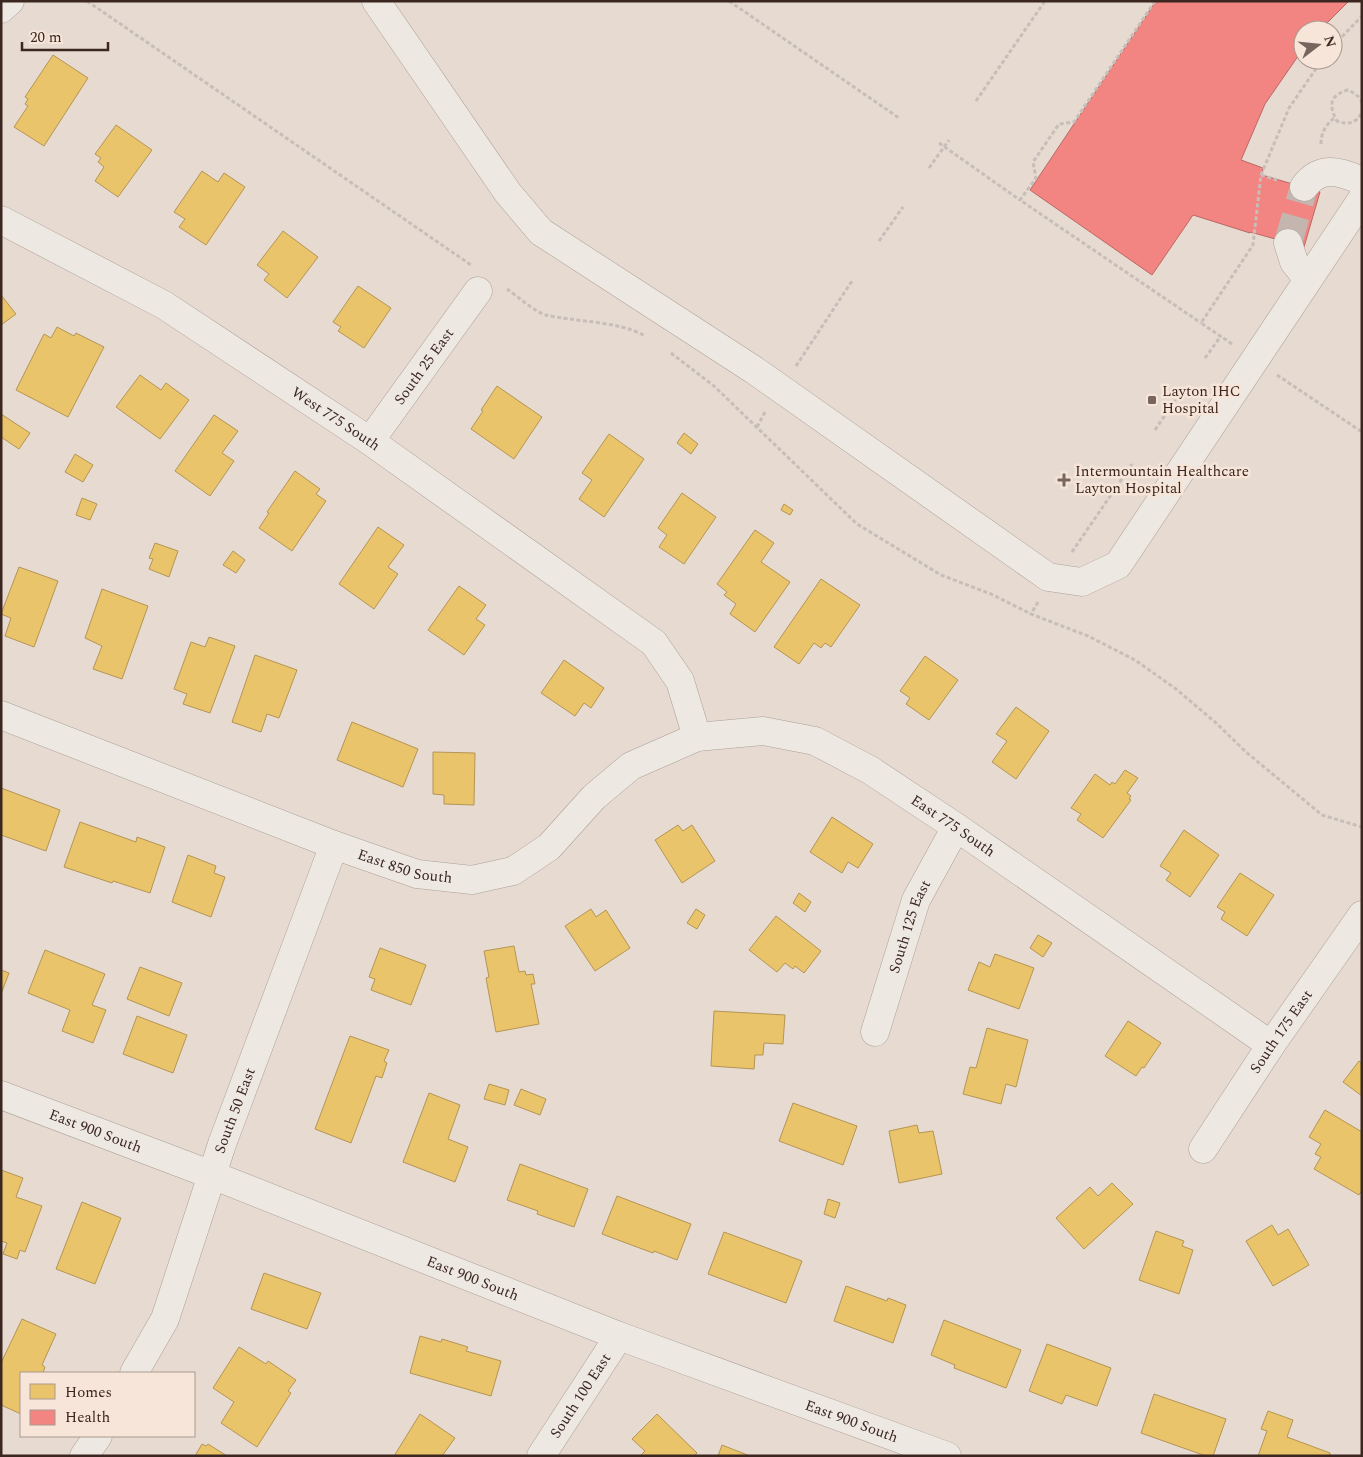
<svg xmlns="http://www.w3.org/2000/svg" width="1363" height="1457" viewBox="0 0 1363 1457" font-family="Spectral,serif">
  <style>
    .homes { fill: #e9c46a; stroke: #b59554 }
    .health { fill: #f28482; stroke: #bb6865 }
    .lines { fill: none; stroke-linecap: round; stroke-linejoin: round }
    .minor-tunnel { stroke: #c4b6ae; stroke-width: 28; stroke-dasharray: 28 14; stroke-linecap: butt }
    .minor-casing { stroke: #aca099; stroke-width: 29 }
    .path { stroke: #c7beb9; stroke-width: 3; stroke-dasharray: 4 2.5; stroke-linecap: butt }
    .minor { stroke: #eee8e2; stroke-width: 28 }
    .poi-dot { fill: #77655e; stroke: #f6e5d8; stroke-width: 2 }
    .labels { text-anchor: middle; stroke-width: 5; stroke-linejoin: round; paint-order: stroke }
    .street-label { font-size: 15px; fill: #3b2620; stroke: #f6e5d8 }
    .poi-label { font-size: 15px; fill: #3b2620; stroke: #f6e5d8; text-anchor: start }
  </style>
  <rect width="100%" height="100%" fill="#e6dad1"/>
  <g class="homes">
    <polygon points="53,55 88,78 44,146 14,127 28,106 25,104 28,99 25,97"/>
    <polygon points="116,125 152,150 118,197 95,181 104,167 98,162 101,158 95,154"/>
    <polygon points="202,171 218,182 224,173 245,187 206,245 179,227 185,219 174,212"/>
    <polygon points="283,231 318,257 287,298 264,280 269,274 257,265"/>
    <polygon points="358,286 391,308 364,348 338,331 341,327 333,322"/>
    <polygon points="1,295 16,314 1,325"/>
    <polygon points="57,327 74,336 76,333 104,347 68,417 16,390 44,334 51,338"/>
    <polygon points="140,375 161,390 166,383 189,400 160,439 116,407"/>
    <polygon points="497,386 542,417 514,459 471,429 483,411 481,410"/>
    <polygon points="1,414 30,433 19,449 1,437"/>
    <polygon points="214,415 238,431 222,453 234,461 210,496 175,471"/>
    <polygon points="684,433 698,444 691,454 677,443"/>
    <polygon points="609,434 644,459 604,517 579,499 592,480 582,473"/>
    <polygon points="75,454 93,465 83,482 65,472"/>
    <polygon points="295,471 320,489 316,494 326,501 292,551 259,528 269,513 267,512"/>
    <polygon points="682,493 716,517 684,564 659,547 667,535 658,528"/>
    <polygon points="82,498 97,504 90,520 76,515"/>
    <polygon points="784,504 793,510 790,515 781,510"/>
    <polygon points="378,527 404,545 388,567 398,574 374,609 339,584"/>
    <polygon points="755,530 774,543 761,562 790,582 755,632 730,614 736,604 724,595 727,592 717,584"/>
    <polygon points="155,543 178,551 169,577 149,569 153,559 149,558"/>
    <polygon points="233,551 245,560 236,573 223,565"/>
    <polygon points="19,567 58,581 34,647 5,636 11,618 1,614"/>
    <polygon points="821,579 860,605 831,647 825,643 821,648 814,643 799,664 774,647"/>
    <polygon points="459,586 486,605 476,619 485,625 464,655 428,630"/>
    <polygon points="102,589 148,606 122,679 93,669 102,646 85,638"/>
    <polygon points="209,637 235,646 210,713 183,704 187,694 174,689 191,642 205,647"/>
    <polygon points="255,655 297,670 279,718 267,714 261,732 232,722"/>
    <polygon points="925,656 958,680 929,720 906,704 910,698 900,691"/>
    <polygon points="564,660 604,688 591,708 584,703 575,716 541,693"/>
    <polygon points="1016,707 1049,731 1016,779 992,762 1007,741 996,734"/>
    <polygon points="352,722 418,749 403,787 337,760"/>
    <polygon points="433,752 475,753 474,805 444,804 444,795 433,794"/>
    <polygon points="1125,770 1138,778 1127,793 1131,796 1129,799 1131,800 1103,838 1077,820 1081,814 1071,808 1095,774 1110,785 1112,782 1115,784"/>
    <polygon points="1,788 60,810 46,851 1,835"/>
    <polygon points="832,817 873,844 858,868 848,862 842,873 810,852"/>
    <polygon points="80,822 136,842 137,837 165,847 150,893 113,881 112,883 64,867"/>
    <polygon points="678,825 683,831 692,825 715,861 682,883 655,840"/>
    <polygon points="1184,830 1219,855 1190,897 1166,880 1171,873 1160,866"/>
    <polygon points="188,855 216,866 214,873 225,877 211,917 172,902"/>
    <polygon points="1240,873 1274,895 1247,936 1221,919 1225,912 1217,907"/>
    <polygon points="799,893 811,902 805,912 793,903"/>
    <polygon points="591,909 596,917 606,910 630,948 595,971 565,926"/>
    <polygon points="696,909 705,915 697,929 687,923"/>
    <polygon points="776,916 821,951 804,973 795,966 793,969 785,963 777,972 749,950"/>
    <polygon points="1038,935 1052,943 1043,957 1030,948"/>
    <polygon points="514,946 519,972 525,971 526,975 533,974 535,984 531,984 539,1024 496,1032 486,978 489,977 484,951"/>
    <polygon points="380,948 426,965 411,1005 371,990 375,979 369,977"/>
    <polygon points="45,950 105,974 92,1005 106,1010 93,1043 62,1031 70,1010 28,993"/>
    <polygon points="995,954 1034,968 1019,1009 968,990 979,962 990,967"/>
    <polygon points="140,967 182,983 169,1016 127,999"/>
    <polygon points="1,970 9,973 1,994"/>
    <polygon points="714,1011 785,1015 783,1044 764,1043 763,1055 755,1055 754,1069 711,1066"/>
    <polygon points="137,1016 187,1035 173,1073 123,1054"/>
    <polygon points="1128,1021 1161,1043 1144,1068 1142,1067 1136,1076 1105,1056"/>
    <polygon points="987,1028 1028,1040 1016,1087 1006,1084 1001,1104 963,1094 970,1067 976,1068"/>
    <polygon points="350,1036 389,1050 384,1061 387,1063 382,1078 376,1076 351,1143 315,1129"/>
    <polygon points="1359,1061 1362,1064 1362,1096 1343,1082"/>
    <polygon points="489,1084 509,1090 505,1105 484,1099"/>
    <polygon points="521,1089 546,1099 540,1115 514,1105"/>
    <polygon points="429,1093 460,1105 448,1139 468,1147 455,1182 403,1162"/>
    <polygon points="793,1103 857,1126 843,1165 779,1141"/>
    <polygon points="1325,1110 1362,1132 1362,1190 1359,1195 1314,1169 1321,1157 1315,1154 1321,1144 1309,1137"/>
    <polygon points="917,1125 919,1133 933,1131 942,1174 899,1183 889,1131"/>
    <polygon points="520,1164 588,1189 574,1227 537,1214 538,1211 507,1200"/>
    <polygon points="1,1170 23,1178 16,1197 42,1206 25,1252 20,1250 17,1259 3,1254 7,1243 1,1241"/>
    <polygon points="1112,1183 1133,1204 1084,1249 1056,1218 1090,1187 1098,1196"/>
    <polygon points="617,1196 691,1224 677,1260 654,1251 653,1253 602,1234"/>
    <polygon points="828,1199 840,1203 835,1218 824,1214"/>
    <polygon points="82,1202 121,1218 95,1284 56,1269"/>
    <polygon points="1272,1225 1278,1235 1288,1229 1309,1265 1273,1286 1246,1241"/>
    <polygon points="1156,1231 1184,1241 1182,1246 1193,1250 1179,1294 1139,1280"/>
    <polygon points="724,1232 802,1261 786,1303 708,1274"/>
    <polygon points="264,1273 321,1293 307,1329 251,1309"/>
    <polygon points="846,1286 887,1301 888,1298 906,1305 893,1343 834,1321"/>
    <polygon points="22,1319 56,1334 42,1365 45,1367 43,1373 21,1373 21,1414 1,1405 1,1363"/>
    <polygon points="944,1320 1021,1350 1006,1388 954,1368 955,1365 931,1355"/>
    <polygon points="420,1336 441,1342 442,1339 468,1347 466,1351 501,1361 491,1396 410,1373"/>
    <polygon points="1047,1344 1111,1368 1097,1406 1066,1395 1062,1404 1029,1391"/>
    <polygon points="239,1347 266,1364 268,1361 296,1380 288,1391 291,1393 257,1447 221,1423 234,1402 213,1388"/>
    <polygon points="1154,1394 1226,1419 1213,1456 1206,1456 1141,1433"/>
    <polygon points="1268,1411 1293,1420 1287,1437 1330,1453 1330,1455 1332,1456 1258,1456 1267,1431 1261,1429"/>
    <polygon points="420,1414 455,1438 442,1456 394,1456"/>
    <polygon points="657,1414 697,1453 694,1456 640,1456 645,1451 632,1439"/>
    <polygon points="202,1444 206,1446 208,1444 227,1456 195,1456"/>
    <polygon points="722,1445 750,1456 718,1456"/>
  </g>
  <polygon class="health" points="1156,1 1349,1 1320,30 1303,30 1303,49 1265,104 1241,160 1263,168 1262,175 1320,192 1304,247 1250,232 1250,233 1193,215 1152,275 1030,190"/>
  <g class="lines">
    <polyline class="minor-tunnel" points="1288,243 1304,187"/>
    <defs>
      <g id="minor">
        <polyline points="376,1 508,193 541,232 754,370 1048,577 1082,582 1118,565 1362,199"/>
        <polyline points="1,9 10,1"/>
        <path d="M 1304,187 C 1320,165 1340,171 1362,181"/>
        <path id="s1" d="M 1,220 L 164,305 L 370,441 L 654,643 L 680,681 L 697,737"/>
        <polyline points="1288,243 1294,262 1308,279"/>
        <path id="s2" d="M 370,441 L 478,291"/>
        <path id="s3" d="M 1,715 L 334,845 L 417,874 L 472,880 L 513,871 L 549,847 L 594,797 L 631,766 L 697,737 L 763,731 L 815,741 L 870,770 L 956,827 L 1271,1045"/>
        <path id="s4" d="M 875,1032 L 916,900 L 956,827"/>
        <path id="s5" d="M 1,1095 L 212,1175 L 619,1336 L 947,1456"/>
        <path id="s6" d="M 1203,1149 L 1271,1045 L 1362,915"/>
        <path id="s7" d="M 134,1373 L 165,1319 L 222,1144 L 334,845"/>
        <polyline points="84,1456 98,1436"/>
        <path id="s8" d="M 541,1456 L 619,1336"/>
      </g>
    </defs>
    <use href="#minor" class="minor-casing"/>
    <g class="path">
      <polyline points="87,1 471,265"/>
      <polyline points="729,1 899,118"/>
      <polyline points="1155,1 1074,122 1059,124 1033,162 1036,178 1020,200 1201,323"/>
      <polyline points="1333,46 1362,16"/>
      <polyline points="976,101 1045,1"/>
      <path d="M 1362,103 C 1360,96 1354,93 1348,90 C 1330,95 1328,105 1337,121 C 1348,125 1356,124 1362,112"/>
      <polyline points="939,143 1020,200"/>
      <path d="M 1321,144 C 1321,132 1326,125 1335,117"/>
      <polyline points="929,168 949,140"/>
      <polyline points="1261,175 1277,180"/>
      <polyline points="879,241 903,207"/>
      <path d="M 507,289 C 517,296 535,312 546,315 C 575,322 620,321 645,336"/>
      <polyline points="1232,344 1201,323 1253,245 1261,175 1289,108 1322,60"/>
      <polyline points="671,353 714,386 857,524 941,575 991,594 1031,614"/>
      <polyline points="1205,358 1221,336"/>
      <polyline points="796,366 852,281"/>
      <polyline points="1277,375 1362,432"/>
      <polyline points="757,427 765,412"/>
      <polyline points="1155,430 1182,390"/>
      <polyline points="1072,552 1132,464"/>
      <polyline points="1038,602 1031,614 1088,636 1135,660 1176,689 1215,722 1246,752 1322,815 1362,827"/>
    </g>
    <use href="#minor" class="minor"/>
  </g>
  <g class="poi-dot">
    <rect x="1147" y="395" width="10" height="10" rx="2.5"/>
    <path d="M1061.5 472.5h5v5h5v5h-5v5h-5v-5h-5v-5h5z"/>
  </g>
  <g class="labels">
    <g class="street-label">
      <text dy="5" stroke="none"><textPath href="#s2" startOffset="92">South 25 East</textPath></text>
      <text dy="5" stroke="none"><textPath href="#s1" startOffset="390">West 775 South</textPath></text>
      <text dy="5" stroke="none"><textPath href="#s3" startOffset="1055">East 775 South</textPath></text>
      <text dy="5" stroke="none"><textPath href="#s3" startOffset="432">East 850 South</textPath></text>
      <text dy="5" stroke="none"><textPath href="#s4" startOffset="111">South 125 East</textPath></text>
      <text dy="5" stroke="none"><textPath href="#s6" startOffset="141">South 175 East</textPath></text>
      <text dy="5" stroke="none"><textPath href="#s7" startOffset="282">South 50 East</textPath></text>
      <text dy="5" stroke="none"><textPath href="#s5" startOffset="101">East 900 South</textPath></text>
      <text dy="5" stroke="none"><textPath href="#s5" startOffset="506">East 900 South</textPath></text>
      <text dy="5" stroke="none"><textPath href="#s8" startOffset="72">South 100 East</textPath></text>
      <text dy="5" stroke="none"><textPath href="#s5" startOffset="911">East 900 South</textPath></text>
    </g>
    <g class="poi-label">
      <text x="1162" y="396">Layton IHC<tspan x="1162" dy="17">Hospital</tspan></text>
      <text x="1075" y="476">Intermountain Healthcare<tspan x="1075" dy="17">Layton Hospital</tspan></text>
    </g>
  </g>
  <rect width="1363" height="1457" fill="none" stroke="#3b2620" stroke-width="5"/>
  <rect x="20" y="1372" width="175" height="65" fill="#f6e5d8" stroke="#ab998e"/>
  <rect x="30" y="1384" width="25" height="15" fill="#e9c46a" stroke="#ab998e"/>
  <text x="65" y="1397" font-size="15" fill="#3b2620">Homes</text>
  <rect x="30" y="1410" width="25" height="15" fill="#f28482" stroke="#ab998e"/>
  <text x="65" y="1422" font-size="15" fill="#3b2620">Health</text>
  <g transform="translate(1318 45) rotate(74)"><circle r="24" fill="#f6e5d8" stroke="#ab998e"/>
  <path d="M0-4L9 19L0 12L-9 19Z" fill="#77655e"/>
  <text y="-8" font-size="14" font-weight="bold" text-anchor="middle" fill="#3b2620">N</text>
  </g>
  <path d="M22 42v8h86v-8" fill="none" stroke="#3b2620" stroke-width="2.5"/>
  <text x="30" y="42" font-size="15" fill="#3b2620" stroke="#f6e5d8" stroke-width="4" paint-order="stroke">20 m</text>
</svg>
